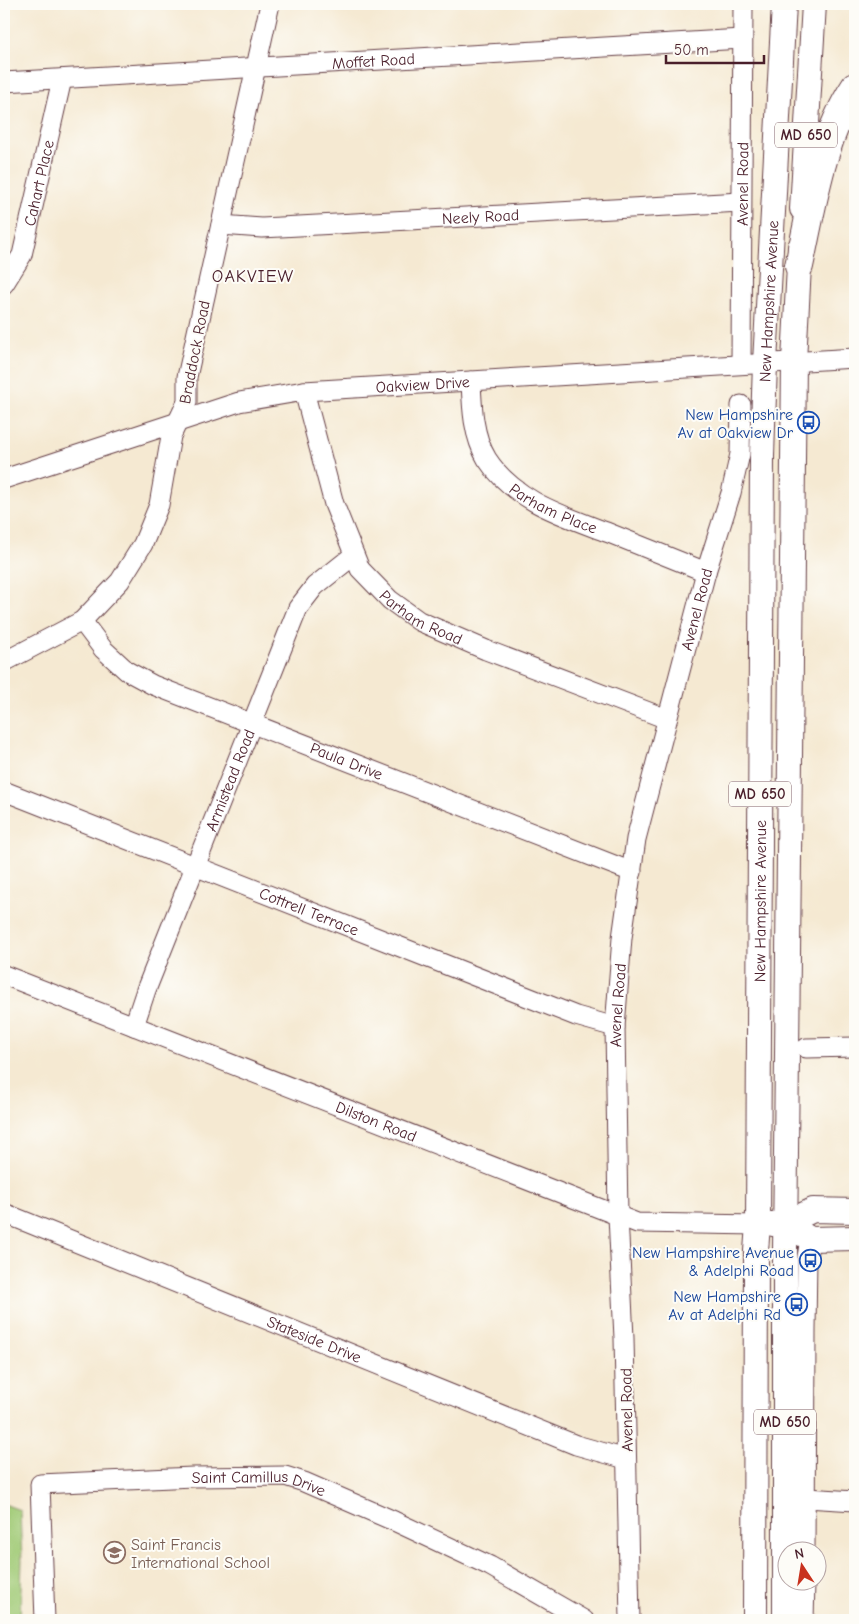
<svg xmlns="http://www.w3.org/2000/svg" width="859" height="1624" viewBox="0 0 859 1624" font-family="'Comic Neue',sans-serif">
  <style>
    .green { fill: #a0ca76; stroke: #757450 }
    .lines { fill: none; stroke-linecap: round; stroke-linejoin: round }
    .minor-casing { stroke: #643d44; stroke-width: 21 }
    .major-casing { stroke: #643d44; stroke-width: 26 }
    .highway-casing { stroke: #643d44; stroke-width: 30 }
    .minor { stroke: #fff; stroke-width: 19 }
    .major { stroke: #fff; stroke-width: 24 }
    .highway { stroke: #fff; stroke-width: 28 }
    .labels { text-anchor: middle; stroke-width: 4; stroke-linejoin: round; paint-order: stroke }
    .shield { fill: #fdfcf7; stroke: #806168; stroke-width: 1 }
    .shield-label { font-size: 15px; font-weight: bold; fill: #4a1f2b }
    .street-label { font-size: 16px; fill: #4a1f2b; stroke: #fdfcf7 }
    .transit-label { font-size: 16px; fill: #164399; stroke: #fdfcf7; text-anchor: end }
    .education-label { font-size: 16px; fill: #785e54; stroke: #fdfcf7; text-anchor: start }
    .neighbourhood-label { font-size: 18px; letter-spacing: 1px; fill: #4a1f2b; stroke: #fdfcf7 }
  </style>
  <rect width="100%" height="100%" fill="#fdfcf7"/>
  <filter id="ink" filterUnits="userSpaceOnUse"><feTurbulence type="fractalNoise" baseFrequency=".02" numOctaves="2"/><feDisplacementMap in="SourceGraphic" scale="10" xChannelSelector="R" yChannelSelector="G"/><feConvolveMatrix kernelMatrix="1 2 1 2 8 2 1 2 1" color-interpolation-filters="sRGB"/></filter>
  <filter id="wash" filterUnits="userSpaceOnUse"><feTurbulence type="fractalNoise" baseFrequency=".0096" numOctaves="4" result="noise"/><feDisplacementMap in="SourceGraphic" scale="20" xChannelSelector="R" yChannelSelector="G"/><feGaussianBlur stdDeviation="1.12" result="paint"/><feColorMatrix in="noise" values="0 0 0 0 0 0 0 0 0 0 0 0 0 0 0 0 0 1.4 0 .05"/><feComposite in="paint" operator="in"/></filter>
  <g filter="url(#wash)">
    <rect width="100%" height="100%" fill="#f5e9d2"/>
    <polygon class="green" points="4,1504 20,1510 22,1561 20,1620 4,1620"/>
  </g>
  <g filter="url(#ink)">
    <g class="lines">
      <defs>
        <g id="minor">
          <path id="s1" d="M 4,82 L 742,39"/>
          <path id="s2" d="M 221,225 L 262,228 L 741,202"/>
          <path id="s3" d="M 4,284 L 22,255 L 62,79"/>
          <path id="s4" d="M 741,364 L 743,4"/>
          <path id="s5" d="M 471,381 C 472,407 473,436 487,459 C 515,502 565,516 609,533 C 641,546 674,559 706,572"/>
          <path id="s6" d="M 304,391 L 334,504 L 360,569 L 390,600 L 419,621 L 486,650 L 667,719"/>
          <path id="s7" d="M 4,479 L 239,402 L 304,391 L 855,358"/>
          <path id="s8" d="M 82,621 L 103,649 L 127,671 L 153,685 L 632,872"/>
          <polyline points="4,662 82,621 120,581 143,544 159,505 171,436 187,402 187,377 270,4"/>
          <path id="s9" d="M 4,791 L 576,1016 L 615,1027"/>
          <path id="s10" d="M 4,975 L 637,1223 L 758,1225"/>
          <path id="s11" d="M 134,1026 L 146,990 L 298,608 L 315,586 L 354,555"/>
          <polyline points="806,1048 855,1047"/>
          <path id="s12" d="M 4,1213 L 576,1445 L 626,1459"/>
          <polyline points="806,1498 855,1501"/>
          <polyline points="805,1552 806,1331 807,1257 810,1239"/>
          <path id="s13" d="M 45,1620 L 40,1484 L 193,1477 L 285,1476 L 304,1482 L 394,1521 L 490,1566 L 584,1620"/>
          <path id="s14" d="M 630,1620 L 624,1338 L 618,1216 L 615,1027 L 622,938 L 636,839 L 706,572 L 731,493 L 740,454 L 741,405"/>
          <polyline points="804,1620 805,1582"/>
        </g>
        <g id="major">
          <polyline points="802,209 814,4"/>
          <polyline points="786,1223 810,1239 855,1238"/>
          <polyline points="772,1224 786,1223 813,1210 855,1211"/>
          <path id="s15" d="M 755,1620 L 756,1251 L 758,1225 L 762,456 L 765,363 L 784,4"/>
          <polyline points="785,1620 785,1252 794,361 800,247"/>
        </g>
        <path id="highway" d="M 799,266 C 812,207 821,139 855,87"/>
      </defs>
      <use href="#minor" class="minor-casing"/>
      <use href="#major" class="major-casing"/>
      <use href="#highway" class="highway-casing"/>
      <use href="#minor" class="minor"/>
      <use href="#major" class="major"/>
      <use href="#highway" class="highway"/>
    </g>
  </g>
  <defs>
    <symbol id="bus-ring" viewBox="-11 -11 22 22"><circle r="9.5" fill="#fdfcf7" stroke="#1a4fb4" stroke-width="1.5"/><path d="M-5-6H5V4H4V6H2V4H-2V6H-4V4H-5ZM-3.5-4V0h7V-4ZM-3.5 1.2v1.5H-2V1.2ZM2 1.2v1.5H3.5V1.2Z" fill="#1a4fb4"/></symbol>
    <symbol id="school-ring" viewBox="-11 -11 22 22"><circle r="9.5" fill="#fdfcf7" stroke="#8d6e63" stroke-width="1.5"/><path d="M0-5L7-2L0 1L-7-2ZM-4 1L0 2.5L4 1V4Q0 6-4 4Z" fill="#8d6e63"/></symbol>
  </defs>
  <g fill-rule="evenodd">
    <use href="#bus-ring" x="796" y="410" width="25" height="25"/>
    <use href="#bus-ring" x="798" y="1248" width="25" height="25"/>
    <use href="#bus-ring" x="784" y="1292" width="25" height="25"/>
    <use href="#school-ring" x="102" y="1540" width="25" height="25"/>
  </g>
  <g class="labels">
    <g class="shield">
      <rect x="775" y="122.5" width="62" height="25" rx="4"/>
      <rect x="729" y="781.5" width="62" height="25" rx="4"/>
      <rect x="754" y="1409.5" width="62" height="25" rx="4"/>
    </g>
    <g class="shield-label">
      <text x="806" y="140">MD 650</text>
      <text x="760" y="799">MD 650</text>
      <text x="785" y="1427">MD 650</text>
    </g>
    <g class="street-label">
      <text dy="6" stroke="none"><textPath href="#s1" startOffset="370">Moffet Road</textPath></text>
      <text dy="6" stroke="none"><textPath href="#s3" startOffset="108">Cahart Place</textPath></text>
      <text dy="6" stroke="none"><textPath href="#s4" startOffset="180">Avenel Road</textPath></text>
      <text dy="6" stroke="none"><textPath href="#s2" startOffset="260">Neely Road</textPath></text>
      <text dy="6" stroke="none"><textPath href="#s15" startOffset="1319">New Hampshire Avenue</textPath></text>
      <text transform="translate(194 352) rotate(-79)" y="6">Braddock Road</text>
      <text dy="6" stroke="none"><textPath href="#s7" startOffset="432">Oakview Drive</textPath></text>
      <text dy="6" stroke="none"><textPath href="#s5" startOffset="165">Parham Place</textPath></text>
      <text dy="6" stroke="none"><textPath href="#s14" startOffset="1020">Avenel Road</textPath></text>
      <text dy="6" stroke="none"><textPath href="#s6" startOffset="266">Parham Road</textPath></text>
      <text dy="6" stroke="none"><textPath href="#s8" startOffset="305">Paula Drive</textPath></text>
      <text dy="6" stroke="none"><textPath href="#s11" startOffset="264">Armistead Road</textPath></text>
      <text dy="6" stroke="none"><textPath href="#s15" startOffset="719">New Hampshire Avenue</textPath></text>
      <text dy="6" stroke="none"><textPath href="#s9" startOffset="328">Cottrell Terrace</textPath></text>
      <text dy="6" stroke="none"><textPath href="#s14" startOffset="615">Avenel Road</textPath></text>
      <text dy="6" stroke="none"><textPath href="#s10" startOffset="400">Dilston Road</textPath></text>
      <text dy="6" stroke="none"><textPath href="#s12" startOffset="335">Stateside Drive</textPath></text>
      <text transform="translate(626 1410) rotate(-91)" y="6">Avenel Road</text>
      <text dy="6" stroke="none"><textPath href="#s13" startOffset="356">Saint Camillus Drive</textPath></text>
    </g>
    <g class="transit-label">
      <text x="793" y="420">New Hampshire<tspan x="793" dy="18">Av at Oakview Dr</tspan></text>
      <text x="794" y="1258">New Hampshire Avenue<tspan x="794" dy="18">&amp; Adelphi Road</tspan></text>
      <text x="781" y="1302">New Hampshire<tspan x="781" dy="18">Av at Adelphi Rd</tspan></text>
    </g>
    <g class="education-label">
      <text x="131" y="1550">Saint Francis<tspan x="131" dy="18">International School</tspan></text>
    </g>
    <g class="neighbourhood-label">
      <text x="253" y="282">OAKVIEW</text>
    </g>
  </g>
  <rect width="859" height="1624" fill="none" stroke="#fdfcf7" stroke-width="20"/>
  <g transform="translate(802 1566) rotate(348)"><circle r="24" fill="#fdfcf7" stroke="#b5a4a5"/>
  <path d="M0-4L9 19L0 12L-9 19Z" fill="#c8321e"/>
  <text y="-8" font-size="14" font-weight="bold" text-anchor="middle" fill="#4a1f2b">N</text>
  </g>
  <path d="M666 55v8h98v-8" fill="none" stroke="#4a1f2b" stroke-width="2.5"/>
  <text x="674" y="55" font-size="15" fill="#4a1f2b" stroke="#fdfcf7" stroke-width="4" paint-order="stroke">50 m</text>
</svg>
